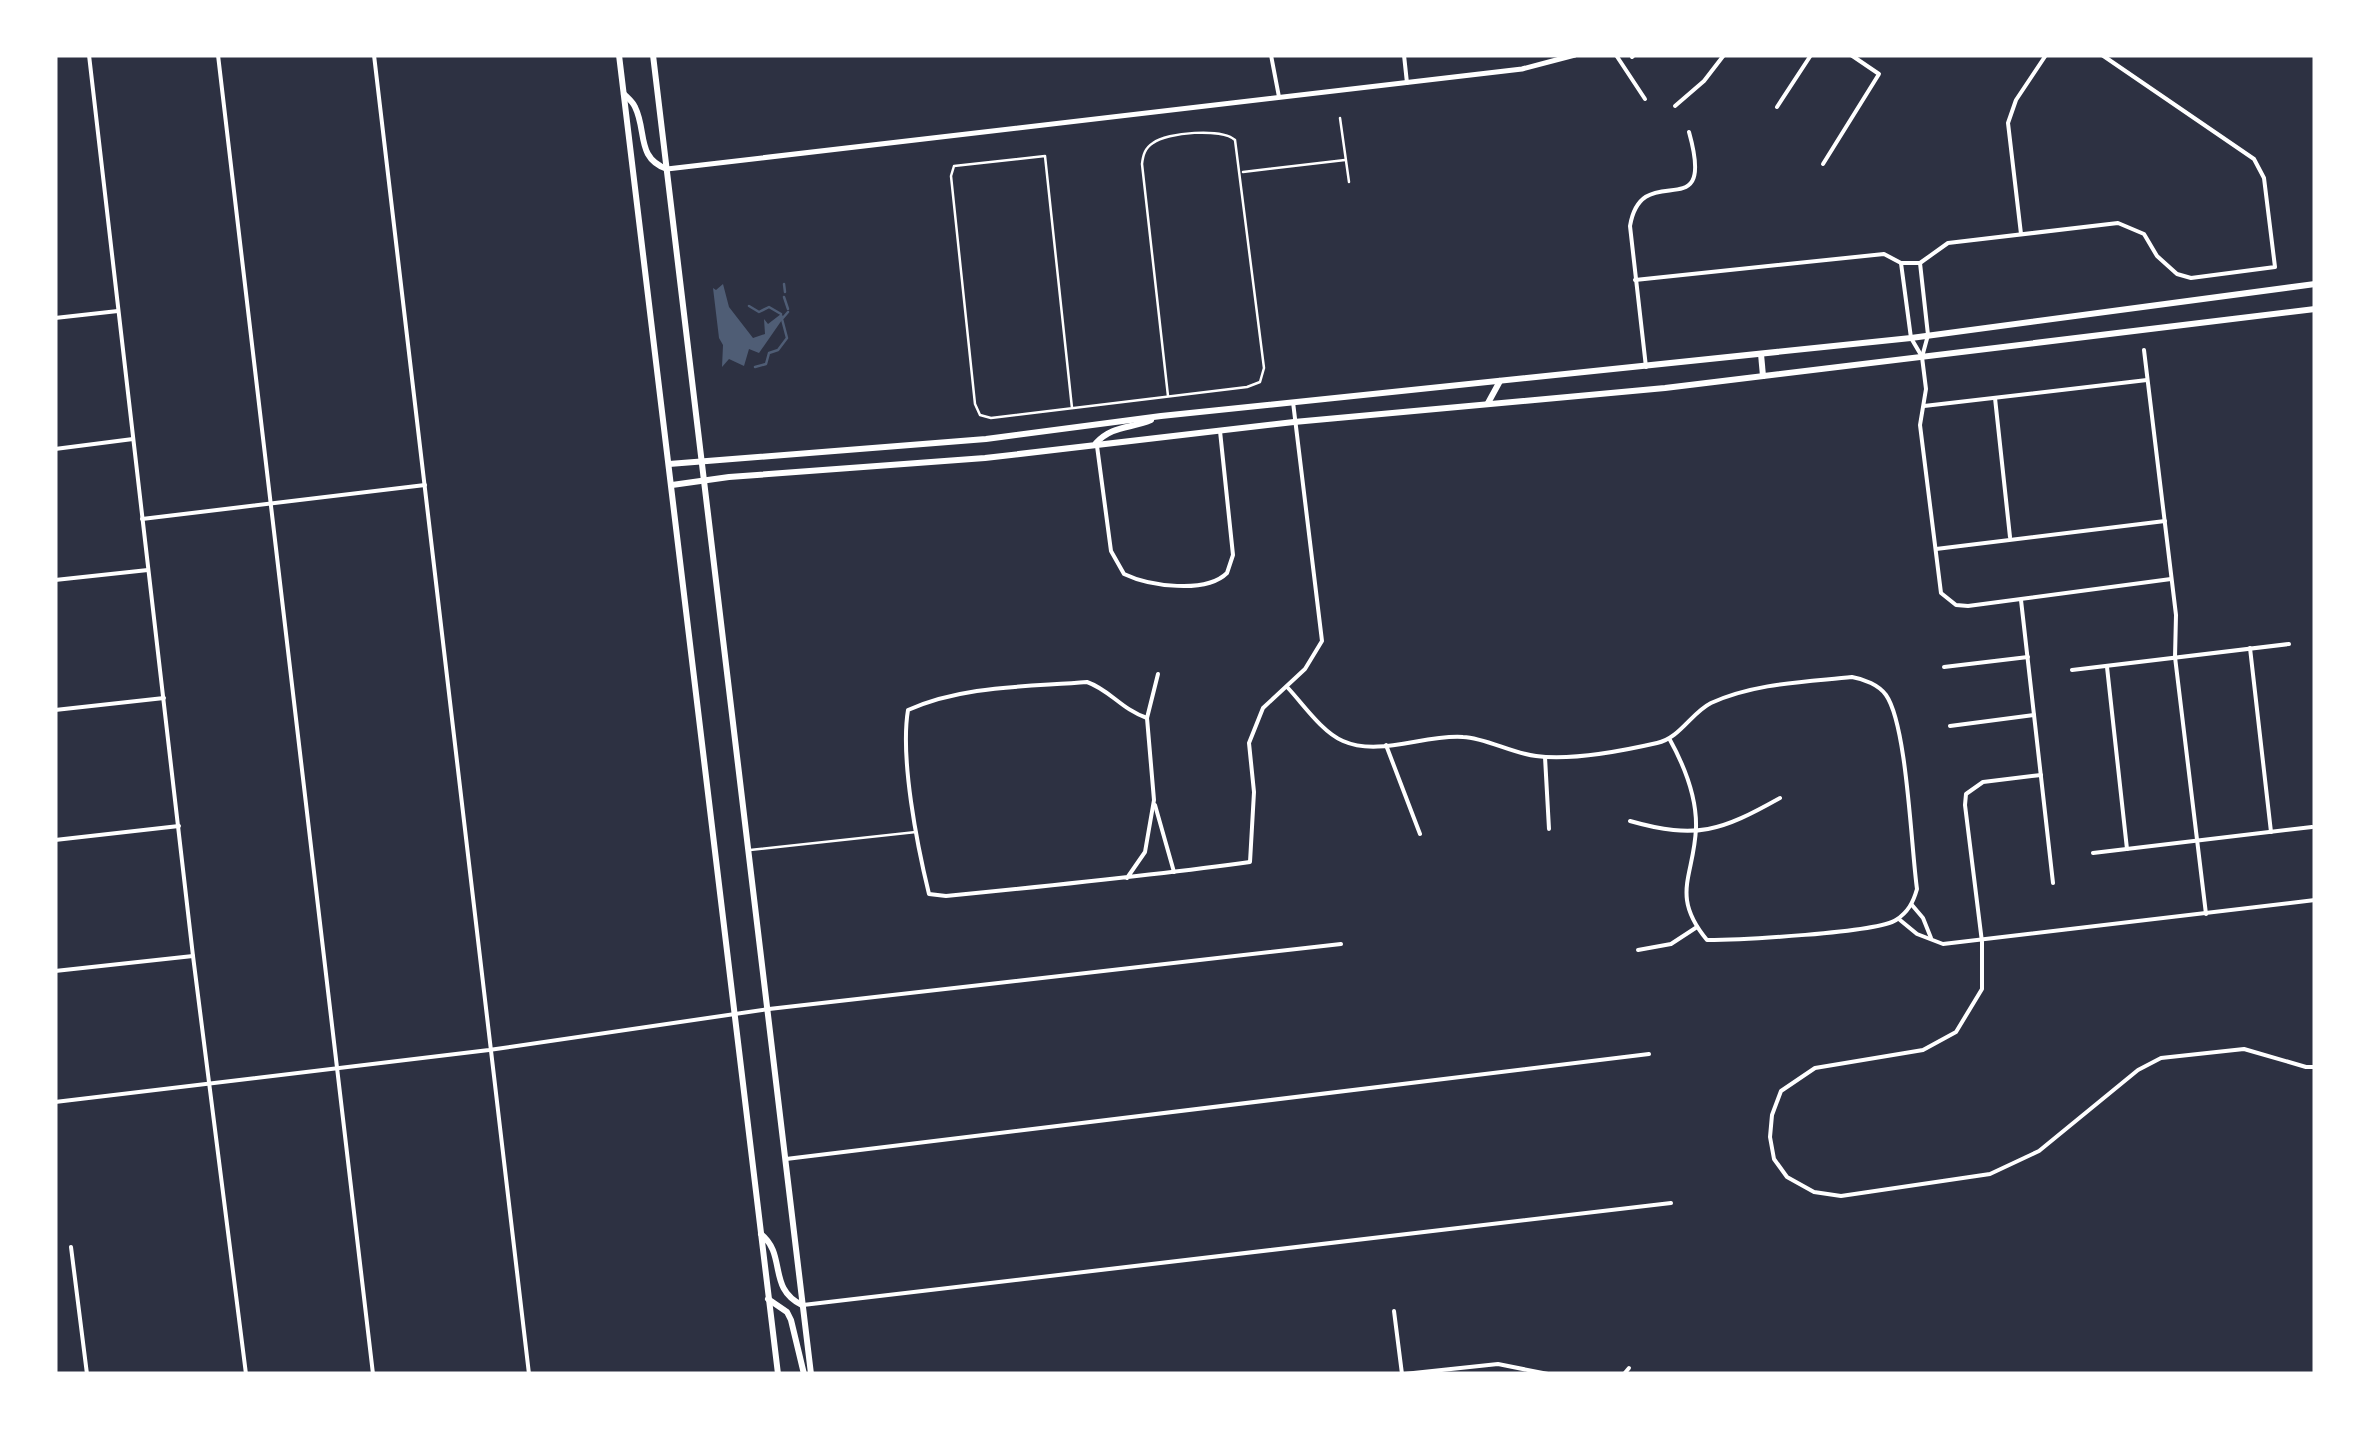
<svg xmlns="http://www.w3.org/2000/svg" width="2370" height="1429" viewBox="0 0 2370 1429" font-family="Lora,serif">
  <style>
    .water { fill: #4f5d75 }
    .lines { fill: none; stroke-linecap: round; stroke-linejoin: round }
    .stream { stroke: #4f5d75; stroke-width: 2.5 }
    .service { stroke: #fff; stroke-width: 2.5 }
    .minor { stroke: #fff; stroke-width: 4 }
    .tertiary { stroke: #fff; stroke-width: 5 }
    .secondary { stroke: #fff; stroke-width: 6 }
    .primary { stroke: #fff; stroke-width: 6 }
  </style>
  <rect width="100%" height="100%" fill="#2d3142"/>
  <polygon class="water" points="723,284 729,307 753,338 765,334 764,319 768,324 781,314 784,317 759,353 749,349 744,366 729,359 722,367 723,345 719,338 713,288 716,290"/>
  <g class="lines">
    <g class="stream">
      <polyline points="784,284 785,292"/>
      <polyline points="784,297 788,309"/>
      <polyline points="749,306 759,312 769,307 781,314"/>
      <polyline points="755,367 766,364 769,353 778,350 787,338 782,319 788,312"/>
    </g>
    <g class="service">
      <polyline points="1340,118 1349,182"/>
      <polyline points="1243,172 1345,160"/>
      <path d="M 1072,408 L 1045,156 L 954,166 L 951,176 L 975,404 L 980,415 L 991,418 L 1247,387 L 1260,382 L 1264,368 L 1235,140 C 1222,128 1167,132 1153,143 C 1145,148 1143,155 1142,164 L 1168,396"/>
      <polyline points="750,850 916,832"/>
    </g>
    <g class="minor">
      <polyline points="89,55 193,956 246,1374"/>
      <polyline points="218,55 373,1374"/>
      <polyline points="374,55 529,1374"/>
      <polyline points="1271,55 1279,97"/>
      <polyline points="1404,55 1407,83"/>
      <polyline points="1616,55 1645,99"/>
      <polyline points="1632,57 1634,55"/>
      <polyline points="1675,106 1704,81 1724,55"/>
      <polyline points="1777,107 1811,55"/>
      <polyline points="1823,164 1879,74 1851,55"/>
      <polyline points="2021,234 2008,123 2016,100 2046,55"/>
      <polyline points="1901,263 1911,338 1921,355"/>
      <polyline points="1920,263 1928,335 1922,357 1926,389 1920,425 1941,593 1956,605 1968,606 2171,579"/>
      <polyline points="1635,280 1884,254 1901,263 1920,263 1948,243 2118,223 2144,234 2157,256 2177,274 2191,278 2275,267 2264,178 2254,159 2102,55"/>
      <polyline points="55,318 118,311"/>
      <polyline points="2144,350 2176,615 2175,657 2206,914"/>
      <path d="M 1646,367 L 1630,226 C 1642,155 1717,232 1689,132"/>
      <polyline points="1995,398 2010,537"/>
      <polyline points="1924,406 2147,380"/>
      <path d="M 1097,446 L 1111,551 L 1124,574 C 1149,586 1206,594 1227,573 L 1233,555 L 1220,431"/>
      <polyline points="55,449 133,439"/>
      <polyline points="142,519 425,485"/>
      <polyline points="1936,549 2165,521"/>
      <polyline points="55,580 148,570"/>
      <polyline points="2021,600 2053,883"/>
      <polyline points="2250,648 2271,832"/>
      <polyline points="1944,667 2028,657"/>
      <polyline points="2107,667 2127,849"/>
      <polyline points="2072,670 2289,644"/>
      <path d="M 1288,688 C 1303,704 1322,732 1343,741 C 1379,757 1425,734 1463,737 C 1486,738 1511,753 1536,756 C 1572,761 1622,751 1657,743 C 1680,738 1691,713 1711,703 C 1755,683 1805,682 1852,677 C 1864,679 1879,685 1886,695 C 1907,725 1911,846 1917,889 C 1913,903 1908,912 1896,920 C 1876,933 1737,940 1707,940 C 1670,895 1694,877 1696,828 C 1697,796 1684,765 1669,738"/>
      <polyline points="55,710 164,698"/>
      <polyline points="1147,718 1158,674"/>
      <polyline points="1950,726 2034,715"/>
      <polyline points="1386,745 1420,834"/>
      <polyline points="1545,757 1549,829"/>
      <polyline points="2041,775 1983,782 1966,794 1965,805 1982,942 1982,989 1956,1032 1923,1050 1815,1068 1781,1091 1772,1115 1770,1137 1774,1159 1787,1177 1814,1192 1841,1196 1990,1174 2039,1151 2138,1070 2161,1058 2244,1049 2306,1067 2315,1067"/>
      <polyline points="1155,805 1174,872"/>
      <path d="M 1630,821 C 1697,840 1721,831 1780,798"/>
      <polyline points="55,840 179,826"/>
      <polyline points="2093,853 2312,827"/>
      <path d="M 1127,878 L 1145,852 L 1154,800 L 1147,718 C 1121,709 1110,690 1087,682 C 1028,687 963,685 908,710 C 900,758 917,845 929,894 L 946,896 C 1048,886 1149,876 1250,862 L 1254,792 L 1249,743 L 1263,708 L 1305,669 L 1322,641 L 1293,402"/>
      <polyline points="1912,905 1923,918 1931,938"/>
      <polyline points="1900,920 1917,934 1943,944 2315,900"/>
      <polyline points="1638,950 1671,944 1697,927"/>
      <polyline points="55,971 193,956"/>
      <polyline points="55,1102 489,1050 769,1009 1341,944"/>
      <polyline points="786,1159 1649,1054"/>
      <polyline points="71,1247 87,1374"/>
      <polyline points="803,1305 1671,1203"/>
      <polyline points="1394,1311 1402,1374"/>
      <polyline points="1404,1374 1498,1364 1548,1374"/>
      <polyline points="1624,1374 1629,1368"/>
    </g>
    <polyline class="tertiary" points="667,169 1522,69 1575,55"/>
    <g class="secondary">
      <polyline points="1761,354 1763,376"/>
      <polyline points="1488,403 1500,381"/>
      <path d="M 1096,443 C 1113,425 1130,429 1151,420"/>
      <polyline points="669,464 986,439 1161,416 1911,338 2315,284"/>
      <polyline points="672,485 729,477 985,458 1294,422 1665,388 2315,309"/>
    </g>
    <g class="primary">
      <polyline points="619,55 778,1374"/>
      <polyline points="653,55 811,1374"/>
      <path d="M 624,94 C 628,98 633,102 635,107 C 647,131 636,158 667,169"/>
      <path d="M 761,1234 C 787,1255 767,1288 802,1305"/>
      <polyline points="768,1299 787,1312 791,1320 804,1374"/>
    </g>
  </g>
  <rect width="2370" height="1429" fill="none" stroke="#ffffff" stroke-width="115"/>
</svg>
